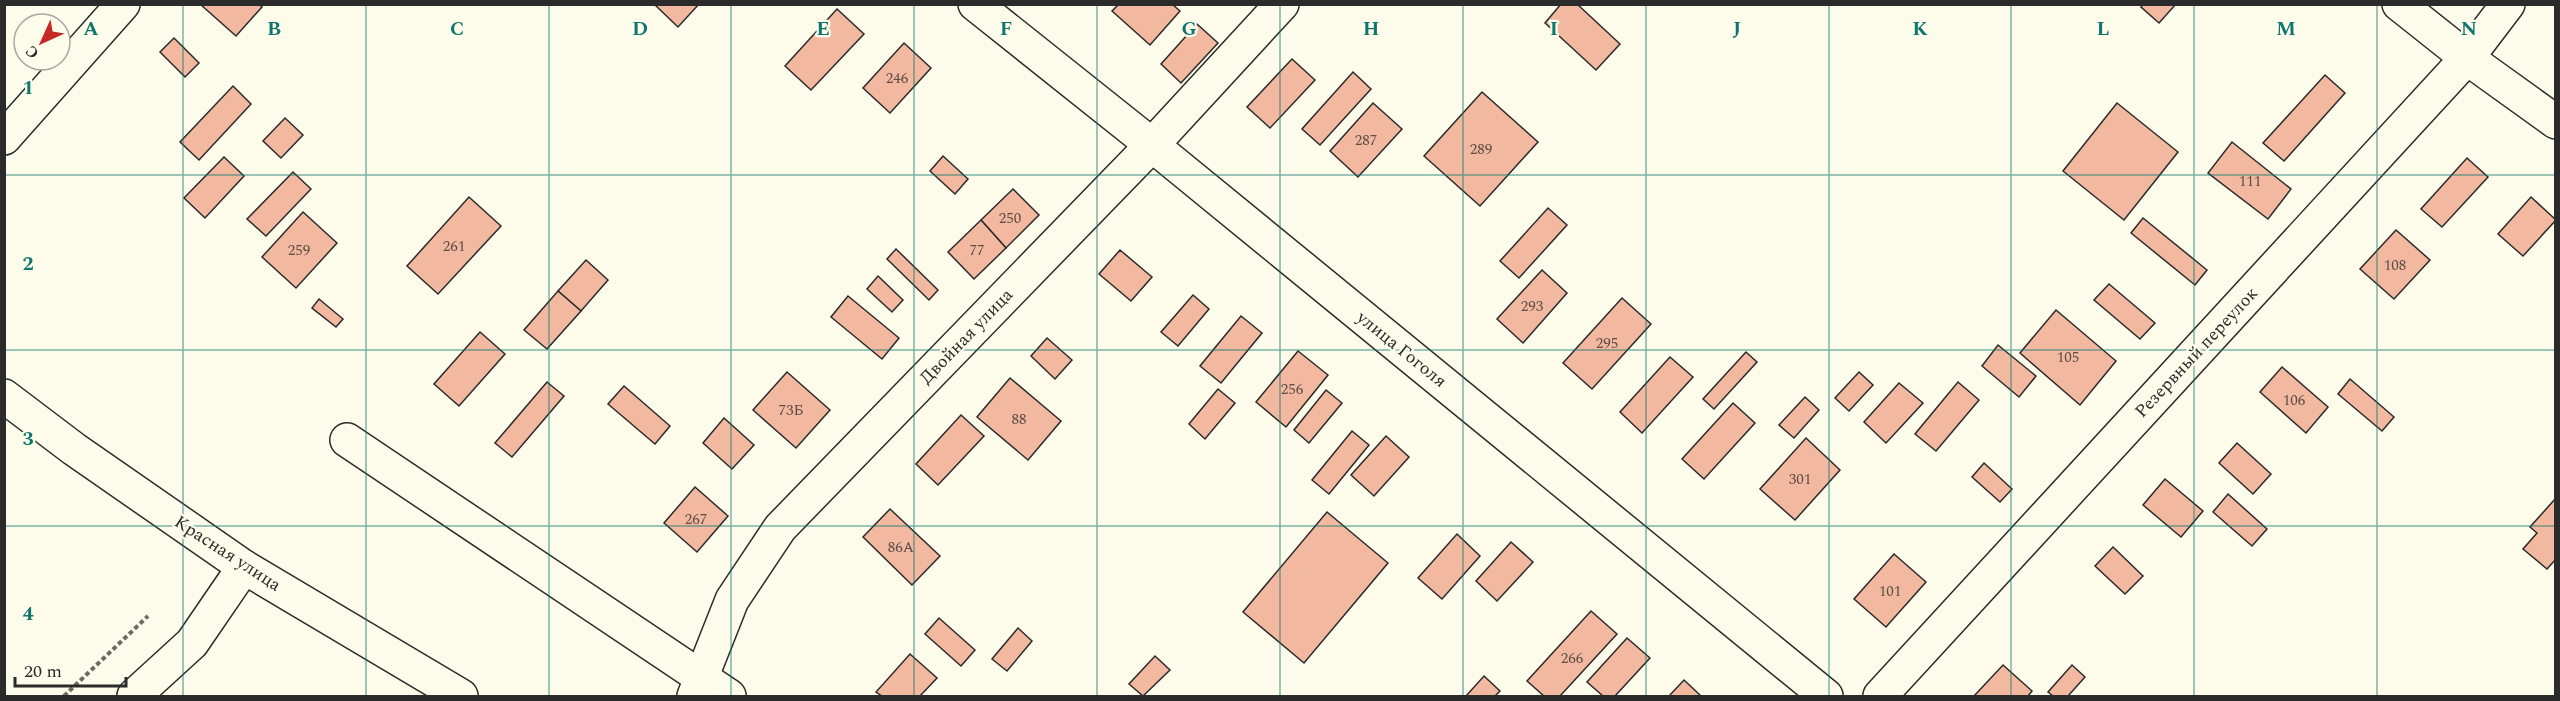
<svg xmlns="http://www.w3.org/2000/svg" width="2560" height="701" viewBox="0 0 2560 701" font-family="Spectral,serif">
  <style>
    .building { fill: #f2b8a0; stroke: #2b2b2b; stroke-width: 1.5 }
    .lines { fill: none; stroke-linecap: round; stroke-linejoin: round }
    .minor-casing { stroke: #2b2b2b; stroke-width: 36 }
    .major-casing { stroke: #2b2b2b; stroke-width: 36 }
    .path { stroke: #6a6964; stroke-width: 4; stroke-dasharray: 4.5 3; stroke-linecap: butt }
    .minor { stroke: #fdfbea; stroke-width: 33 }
    .major { stroke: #fdfbea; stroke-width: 33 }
    .grid { fill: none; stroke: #0f766e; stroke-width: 1.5; stroke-opacity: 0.55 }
    .labels { text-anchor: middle; stroke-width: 4.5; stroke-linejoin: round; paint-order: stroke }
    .number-label { font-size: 15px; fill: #5d4e48 }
    .street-label { font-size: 18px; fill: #2b2b2b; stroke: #fdfbea }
    .grid-label { font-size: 20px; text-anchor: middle; font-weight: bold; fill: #0f766e; stroke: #fdfbea; stroke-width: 4.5; stroke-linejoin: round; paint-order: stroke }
  </style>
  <rect width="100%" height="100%" fill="#fdfbea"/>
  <g class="building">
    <polygon points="200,4 259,4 262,7 236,36"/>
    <polygon points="654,4 699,4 678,27"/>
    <polygon points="1119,4 1172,4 1180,11 1150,45 1112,11"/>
    <polygon points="1561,4 1577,4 1620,44 1596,70 1545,23"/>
    <polygon points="2143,4 2176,4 2159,23 2141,7"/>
    <polygon points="837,9 864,34 811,90 785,66"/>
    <polygon points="1197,24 1218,43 1181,83 1161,64"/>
    <polygon points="174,38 199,63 185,77 160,52"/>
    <polygon points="904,43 931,68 890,113 863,88"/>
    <polygon points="1292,59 1315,80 1270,128 1247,107"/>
    <polygon points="1353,72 1371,89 1320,145 1302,129"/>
    <polygon points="2325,75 2345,93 2284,161 2263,143"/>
    <polygon points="233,86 251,104 199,160 180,142"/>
    <polygon points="1482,92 1538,142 1480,206 1424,156"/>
    <polygon points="1373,103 1402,129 1358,177 1330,151"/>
    <polygon points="2117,103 2178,152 2124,220 2063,171"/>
    <polygon points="285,118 303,135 281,158 263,141"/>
    <polygon points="2232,142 2291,189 2268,219 2208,173"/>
    <polygon points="943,156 968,179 955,194 930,171"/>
    <polygon points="224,157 244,176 205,218 184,198"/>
    <polygon points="2467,158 2488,177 2442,227 2421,209"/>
    <polygon points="293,172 311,189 266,236 247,219"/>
    <polygon points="1013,189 1039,215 1006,248 981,220"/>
    <polygon points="469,197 501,226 438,294 407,266"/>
    <polygon points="2531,197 2556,220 2523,256 2498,234"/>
    <polygon points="1548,208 1567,225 1519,278 1500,261"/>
    <polygon points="303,212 337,243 296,288 262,257"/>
    <polygon points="2143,218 2207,270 2195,285 2131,233"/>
    <polygon points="981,220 1006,248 974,279 948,252"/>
    <polygon points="2396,230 2430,260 2394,299 2360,269"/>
    <polygon points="896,249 938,290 929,300 887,259"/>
    <polygon points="1120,250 1152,277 1131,301 1099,274"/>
    <polygon points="586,260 608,280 581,311 558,291"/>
    <polygon points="1542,270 1567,293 1523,343 1497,319"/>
    <polygon points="878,276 903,300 892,312 867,289"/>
    <polygon points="2109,284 2155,323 2140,339 2094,300"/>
    <polygon points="558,291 581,311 547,349 524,330"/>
    <polygon points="1193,295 1209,309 1178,346 1161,332"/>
    <polygon points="848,296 899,338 882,359 831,317"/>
    <polygon points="1622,298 1651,324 1592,389 1563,363"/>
    <polygon points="319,299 343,319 336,327 312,308"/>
    <polygon points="2056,310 2116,361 2080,405 2020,353"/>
    <polygon points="1241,316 1262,333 1221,383 1200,366"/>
    <polygon points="480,332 505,354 459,406 434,384"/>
    <polygon points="1047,338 1072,360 1055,379 1031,356"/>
    <polygon points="1998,345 2036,376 2019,397 1982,366"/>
    <polygon points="1298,351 1328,375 1286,427 1256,402"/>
    <polygon points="1746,352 1757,362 1714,409 1703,399"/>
    <polygon points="1670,357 1693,377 1642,433 1620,412"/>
    <polygon points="2282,367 2328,407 2306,433 2260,392"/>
    <polygon points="787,372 830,410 796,448 753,410"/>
    <polygon points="1859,372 1873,385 1849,411 1835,398"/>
    <polygon points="1010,378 1061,421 1028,460 977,417"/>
    <polygon points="2350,379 2394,417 2382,431 2338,394"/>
    <polygon points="547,382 564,396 512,457 495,443"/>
    <polygon points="1958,382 1979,400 1936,451 1915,434"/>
    <polygon points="1899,383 1923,403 1886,443 1864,422"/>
    <polygon points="624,386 670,426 655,444 608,404"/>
    <polygon points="1218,389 1235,403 1205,439 1189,424"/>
    <polygon points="1326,390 1342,403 1309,443 1294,430"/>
    <polygon points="1805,397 1819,410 1794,438 1779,425"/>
    <polygon points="1733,403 1755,423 1704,479 1682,459"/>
    <polygon points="961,415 984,436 938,485 916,464"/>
    <polygon points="724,418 754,445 732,469 703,443"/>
    <polygon points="1352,431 1369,445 1329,494 1312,480"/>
    <polygon points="1386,436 1409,457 1374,496 1351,475"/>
    <polygon points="1806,438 1840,470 1795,520 1760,489"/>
    <polygon points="2237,443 2271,474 2253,494 2219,463"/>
    <polygon points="1984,463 2012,489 2000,502 1972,477"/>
    <polygon points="2165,479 2203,511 2181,537 2143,505"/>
    <polygon points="695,487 728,516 697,552 664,523"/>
    <polygon points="2228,494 2267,529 2252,546 2213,512"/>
    <polygon points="2556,498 2556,559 2547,569 2523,549 2537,533 2530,527"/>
    <polygon points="890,509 940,556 912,585 863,537"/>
    <polygon points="1327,512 1388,563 1304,663 1243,612"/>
    <polygon points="1457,534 1480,556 1442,599 1418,578"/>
    <polygon points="1511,542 1533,562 1497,601 1476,581"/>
    <polygon points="2113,547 2143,576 2125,594 2095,566"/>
    <polygon points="1894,554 1926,582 1886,627 1854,599"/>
    <polygon points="1591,611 1617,634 1560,696 1544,696 1527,681"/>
    <polygon points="939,618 975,650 961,666 925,634"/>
    <polygon points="1018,628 1032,641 1007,671 992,659"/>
    <polygon points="1627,638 1650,658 1615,696 1603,696 1587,682"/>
    <polygon points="910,654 937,678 920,696 882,696 876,692"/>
    <polygon points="1155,656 1170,670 1143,696 1129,684"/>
    <polygon points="2003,665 2032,691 2028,696 1974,696"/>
    <polygon points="2072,665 2085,677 2068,696 2053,696 2048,692"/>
    <polygon points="1484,676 1500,691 1495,696 1466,696"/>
    <polygon points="1684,680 1701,696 1669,696"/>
  </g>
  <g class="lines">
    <defs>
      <g id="minor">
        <polyline points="975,4 1152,145 1826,696"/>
        <polyline points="2399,4 2467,58 2556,122"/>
        <polyline points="4,138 123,4"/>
        <polyline points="347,440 729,696"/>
        <polyline points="134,696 192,643 244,567"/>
        <polyline points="694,696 732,600 780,528 1152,145 1282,4"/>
        <polyline points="1880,696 2467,58 2508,4"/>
      </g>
      <polyline id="major" points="4,396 74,449 244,567 461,696"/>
    </defs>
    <use href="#minor" class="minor-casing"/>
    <use href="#major" class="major-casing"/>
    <polyline class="path" points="64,696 148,616"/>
    <use href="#minor" class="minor"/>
    <use href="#major" class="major"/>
  </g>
  <path class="grid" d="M 183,4 L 183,696M 366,4 L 366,696M 549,4 L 549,696M 731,4 L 731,696M 914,4 L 914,696M 1097,4 L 1097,696M 1280,4 L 1280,696M 1463,4 L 1463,696M 1646,4 L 1646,696M 1829,4 L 1829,696M 2011,4 L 2011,696M 2194,4 L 2194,696M 2377,4 L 2377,696M 4,175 L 2556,175M 4,350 L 2556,350M 4,526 L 2556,526"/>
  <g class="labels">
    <g class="number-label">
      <text x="897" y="83">246</text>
      <text x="1366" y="145">287</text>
      <text x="1481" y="154">289</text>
      <text x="2250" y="186">111</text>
      <text x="1010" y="223">250</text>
      <text x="454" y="251">261</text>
      <text x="299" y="255">259</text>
      <text x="977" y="255">77</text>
      <text x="2395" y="270">108</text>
      <text x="1532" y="311">293</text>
      <text x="1607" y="348">295</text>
      <text x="2068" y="362">105</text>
      <text x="1292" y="394">256</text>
      <text x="2294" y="405">106</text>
      <text x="791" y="415">73Б</text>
      <text x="1019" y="424">88</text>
      <text x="1800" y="484">301</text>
      <text x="696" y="524">267</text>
      <text x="901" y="552">86А</text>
      <text x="1890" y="596">101</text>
      <text x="1572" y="663">266</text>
    </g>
    <g class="street-label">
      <text transform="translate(966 336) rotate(-46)" y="6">Двойная улица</text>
      <text transform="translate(1402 349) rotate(39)" y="6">улица Гоголя</text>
      <text transform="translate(2196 352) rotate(-47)" y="6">Резервный переулок</text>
      <text transform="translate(228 553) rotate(33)" y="6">Красная улица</text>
    </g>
  </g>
  <g class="grid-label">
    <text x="91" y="35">A</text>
    <text x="274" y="35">B</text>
    <text x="457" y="35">C</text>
    <text x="640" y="35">D</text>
    <text x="823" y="35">E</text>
    <text x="1006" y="35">F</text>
    <text x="1189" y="35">G</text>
    <text x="1371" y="35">H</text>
    <text x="1554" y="35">I</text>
    <text x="1737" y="35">J</text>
    <text x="1920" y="35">K</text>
    <text x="2103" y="35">L</text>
    <text x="2286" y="35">M</text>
    <text x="2469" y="35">N</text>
    <text x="28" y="94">1</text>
    <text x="28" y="270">2</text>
    <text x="28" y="445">3</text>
    <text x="28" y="620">4</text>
  </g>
  <rect width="2560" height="701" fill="none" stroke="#2b2b2b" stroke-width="12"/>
  <g transform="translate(42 42) rotate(225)"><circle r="28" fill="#fdfbea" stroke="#a9a89e" stroke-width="1.5"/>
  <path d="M0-4.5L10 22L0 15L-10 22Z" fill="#c62828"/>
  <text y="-9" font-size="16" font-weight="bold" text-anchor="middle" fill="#2b2b2b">С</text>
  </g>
  <path d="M15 677v9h111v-9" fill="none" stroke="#2b2b2b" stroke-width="3"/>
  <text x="24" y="677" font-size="18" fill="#2b2b2b" stroke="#fdfbea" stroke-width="4.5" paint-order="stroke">20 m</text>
</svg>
